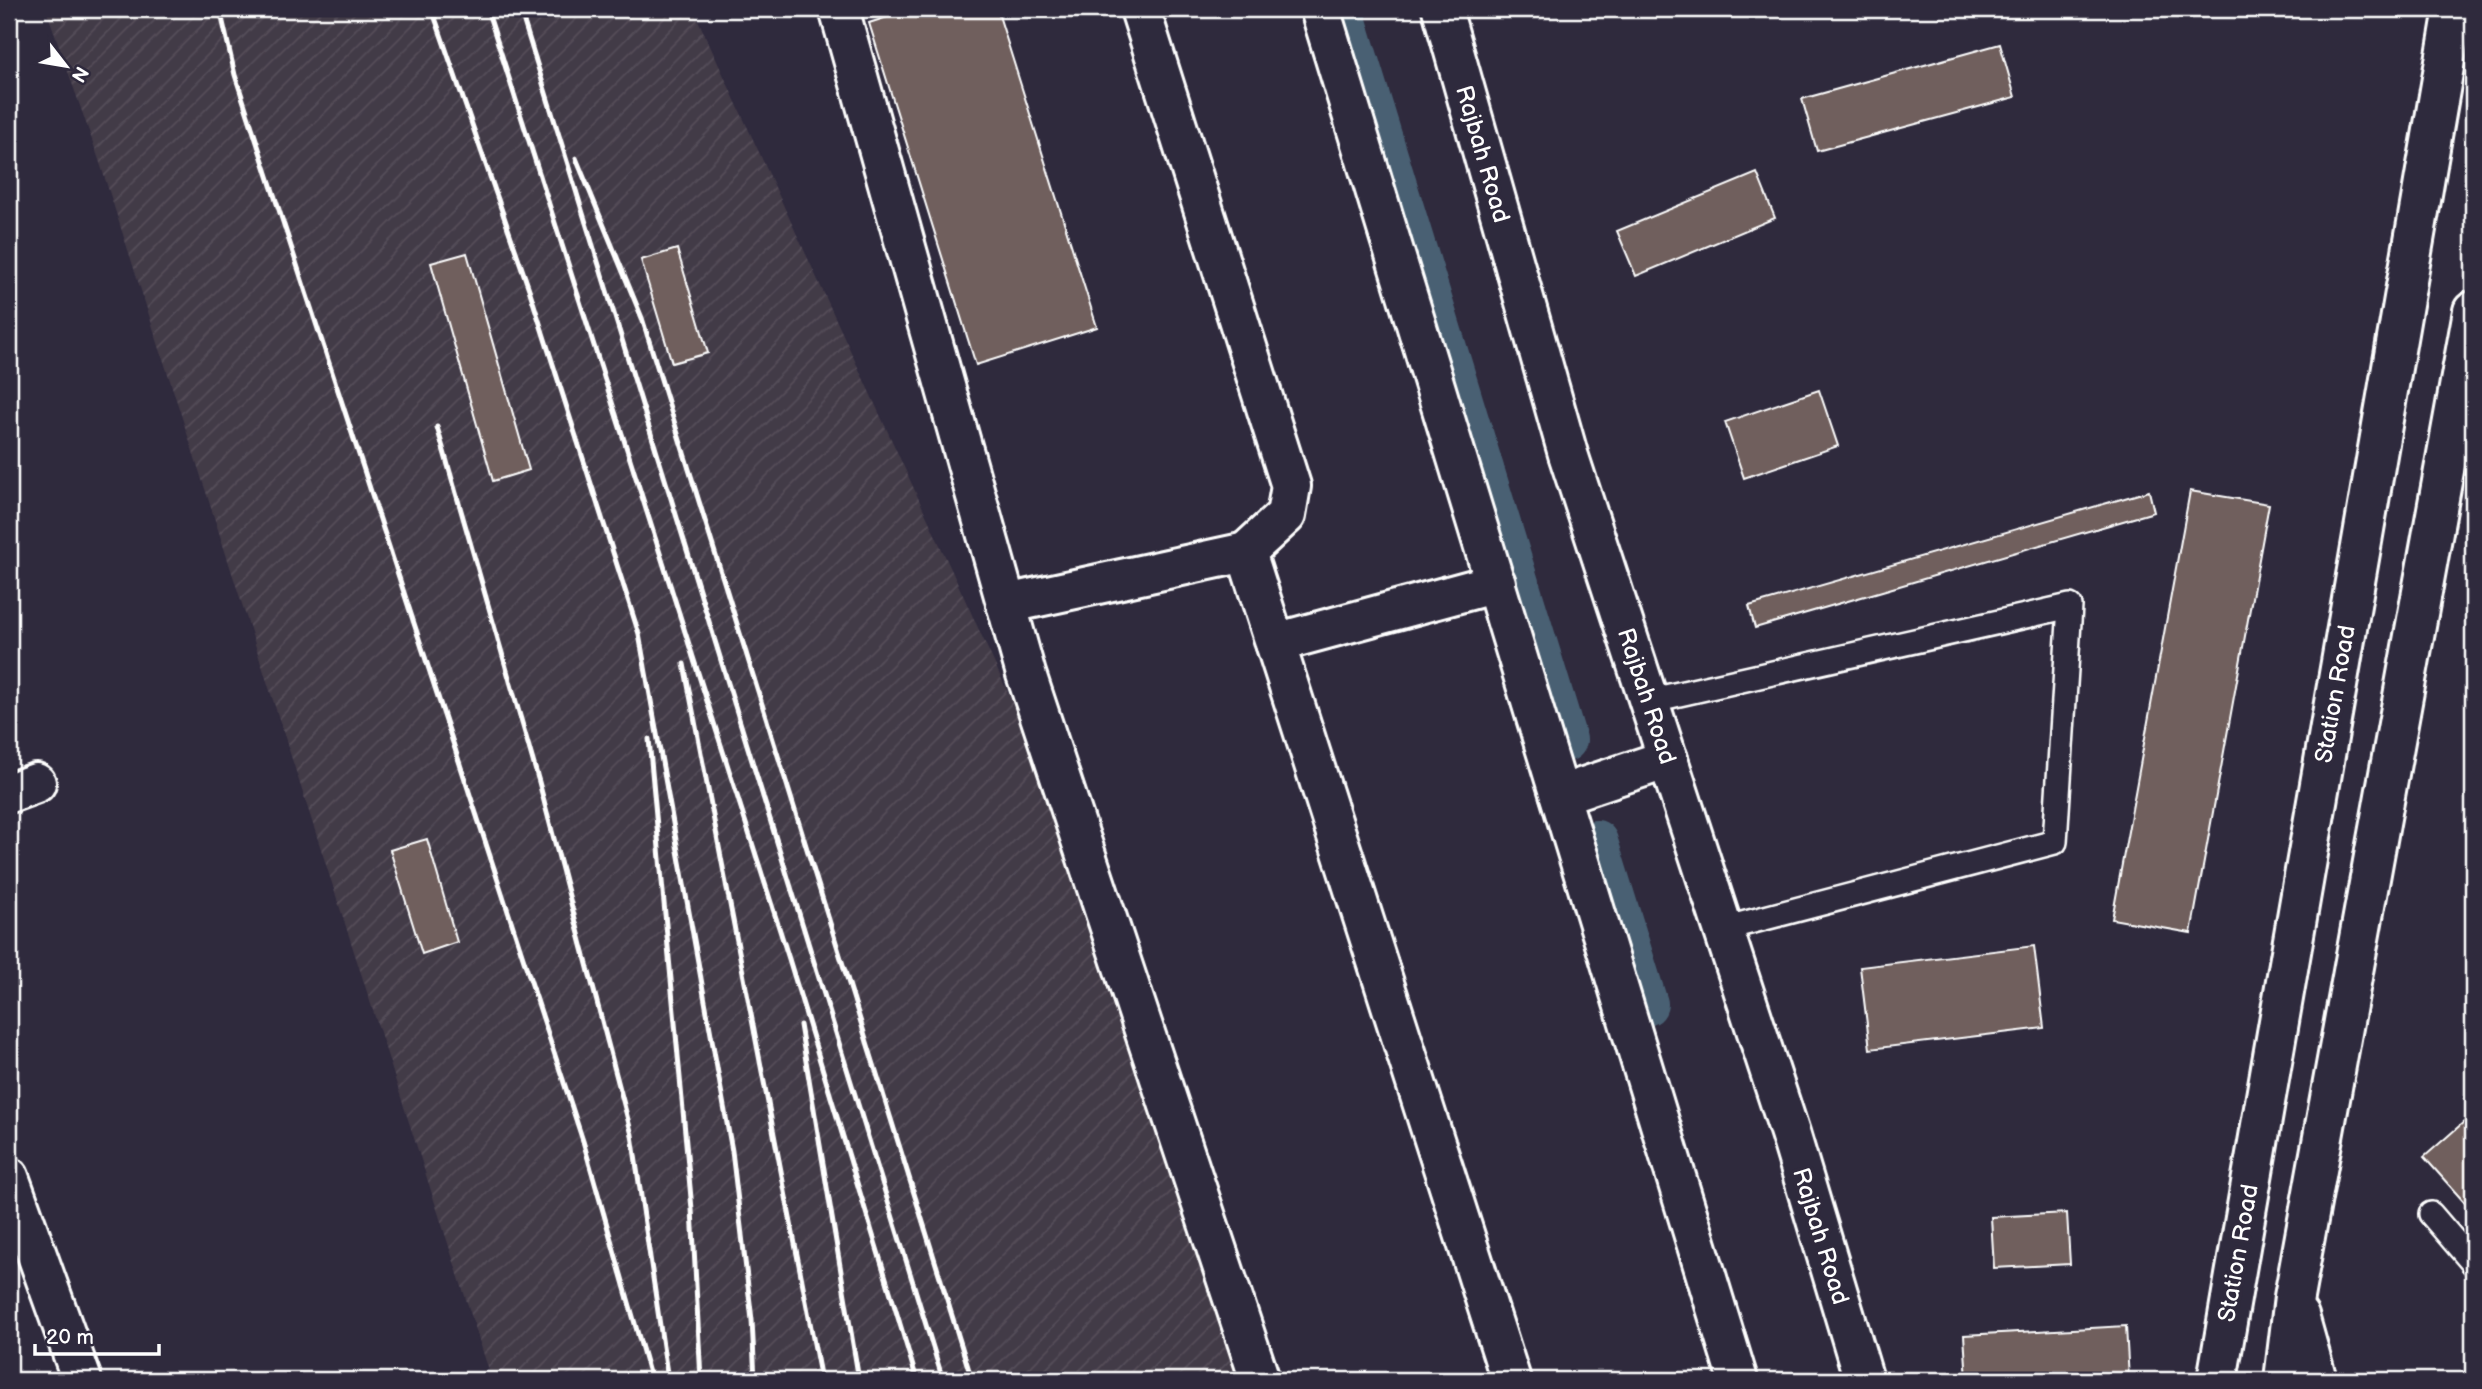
<svg xmlns="http://www.w3.org/2000/svg" width="2482" height="1389" viewBox="0 0 2482 1389" font-family="'Balsamiq Sans',sans-serif">
  <style>
    .industrial { fill: url(#industrial-furrows) }
    .lines { fill: none; stroke-linecap: round; stroke-linejoin: round }
    .canal { stroke: #496073; stroke-width: 44 }
    .building { fill: #705f5d; stroke: #fff; stroke-width: 2 }
    .service-casing { stroke: #fff; stroke-width: 28 }
    .minor-casing { stroke: #fff; stroke-width: 44 }
    .secondary-casing { stroke: #fff; stroke-width: 44 }
    .primary-casing { stroke: #fff; stroke-width: 44 }
    .service { stroke: #2f2a3d; stroke-width: 23 }
    .minor { stroke: #2f2a3d; stroke-width: 38 }
    .secondary { stroke: #2f2a3d; stroke-width: 38 }
    .primary { stroke: #2f2a3d; stroke-width: 38 }
    .rail { stroke: #fff; stroke-width: 5 }
    .labels { text-anchor: middle; stroke-width: 7; stroke-linejoin: round; paint-order: stroke }
    .street-label { font-size: 24px; fill: #fff; stroke: #2f2a3d }
  </style>
  <defs>
    <pattern id="industrial-furrows" width="10" height="10" patternUnits="userSpaceOnUse" patternTransform="scale(1.75)"><rect width="10" height="10" fill="#423a47"/><path d="M-1 1l2-2M0 10L10 0M9 11l2-2" fill="none" stroke="#554e59"/></pattern>
  </defs>
  <rect width="100%" height="100%" fill="#2f2a3d"/>
  <filter id="ink" filterUnits="userSpaceOnUse"><feTurbulence type="fractalNoise" baseFrequency=".0143" numOctaves="2"/><feDisplacementMap in="SourceGraphic" scale="14" xChannelSelector="R" yChannelSelector="G"/><feConvolveMatrix kernelMatrix="1 2 1 2 8 2 1 2 1" color-interpolation-filters="sRGB"/></filter>
  <g filter="url(#ink)">
    <polygon class="industrial" points="46,9 693,9 1015,708 1239,1380 492,1380 99,160"/>
    <g class="lines">
      <g class="canal">
        <polyline points="1341,9 1565,740"/>
        <polyline points="1596,842 1646,1004"/>
      </g>
    </g>
    <g class="building">
      <polygon points="912,9 997,9 1097,327 976,365 869,23"/>
      <polygon points="2000,44 2015,97 1817,151 1802,99"/>
      <polygon points="1757,173 1775,218 1636,276 1617,231"/>
      <polygon points="677,249 708,353 672,363 641,260"/>
      <polygon points="467,253 529,470 493,481 431,263"/>
      <polygon points="1819,390 1838,446 1744,478 1725,422"/>
      <polygon points="2149,491 2154,512 1755,628 1749,606"/>
      <polygon points="2190,491 2269,504 2191,933 2112,919"/>
      <polygon points="427,839 457,942 422,954 390,850"/>
      <polygon points="2034,946 2044,1028 1870,1049 1860,967"/>
      <polygon points="2473,1114 2473,1212 2424,1157"/>
      <polygon points="2067,1213 2070,1264 1994,1268 1991,1217"/>
      <polygon points="2126,1326 2129,1380 1967,1380 1964,1335"/>
    </g>
    <g class="lines">
      <defs>
        <g id="service">
          <polyline points="1648,701 2070,606 2055,842 1723,929"/>
          <polyline points="2431,1214 2473,1263"/>
        </g>
        <g id="minor">
          <polyline points="839,9 1026,674 1260,1380"/>
          <polyline points="1140,9 1291,486 1286,515 1246,552 1511,1380"/>
          <polyline points="1006,604 1246,552"/>
          <polyline points="1275,643 1496,583"/>
          <polyline points="9,793 36,783"/>
          <polyline points="9,1177 82,1380"/>
        </g>
        <g id="secondary">
          <polyline points="2299,1316 2317,1380"/>
          <polyline points="2217,1380 2454,9"/>
          <polyline points="2284,1380 2294,1297 2473,311"/>
        </g>
        <g id="primary">
          <polyline points="1320,9 1738,1380"/>
          <polyline points="1442,9 1568,454 1790,1133 1864,1380"/>
          <polyline points="1560,795 1668,759"/>
        </g>
      </defs>
      <use href="#service" class="service-casing"/>
      <use href="#minor" class="minor-casing"/>
      <use href="#secondary" class="secondary-casing"/>
      <use href="#primary" class="primary-casing"/>
      <use href="#service" class="service"/>
      <use href="#minor" class="minor"/>
      <use href="#secondary" class="secondary"/>
      <use href="#primary" class="primary"/>
      <g class="rail">
        <polyline points="220,9 235,75 583,1141 651,1380"/>
        <polyline points="432,9 529,289 639,634 732,1151 752,1320 755,1380"/>
        <polyline points="487,9 789,959 917,1380"/>
        <polyline points="520,9 943,1380"/>
        <polyline points="576,158 642,318 972,1380"/>
        <polyline points="437,427 539,782 632,1135 668,1380"/>
        <polyline points="684,664 821,1380"/>
        <polyline points="649,739 692,1209 701,1380"/>
        <polyline points="800,1025 859,1380"/>
      </g>
    </g>
  </g>
  <g class="labels">
    <g class="street-label">
      <text transform="translate(1483 154) rotate(74)" y="8">Rajbah Road</text>
      <text transform="translate(2335 694) rotate(-80)" y="8">Station Road</text>
      <text transform="translate(1647 696) rotate(72)" y="8">Rajbah Road</text>
      <text transform="translate(1821 1236) rotate(73)" y="8">Rajbah Road</text>
      <text transform="translate(2238 1253) rotate(-80)" y="8">Station Road</text>
    </g>
  </g>
  <rect width="2482" height="1389" fill="none" stroke="#2f2a3d" stroke-width="35"/>
  <rect x="18" y="18" width="2447" height="1354" fill="none" stroke="#fff" stroke-width="2.5" filter="url(#ink)"/>
  <g transform="translate(66 66) rotate(121)" stroke="#2f2a3d" stroke-width="5" paint-order="stroke">
  <path d="M0-5L12 26L0 18L-12 26Z" fill="#ffffff"/>
  <text y="-10" font-size="19" font-weight="bold" text-anchor="middle" fill="#ffffff">N</text>
  </g>
  <path d="M35 1344v10h124v-10" fill="none" stroke="#ffffff" stroke-width="3.5"/>
  <text x="46" y="1344" font-size="21" fill="#ffffff" stroke="#2f2a3d" stroke-width="5" paint-order="stroke">20 m</text>
</svg>
